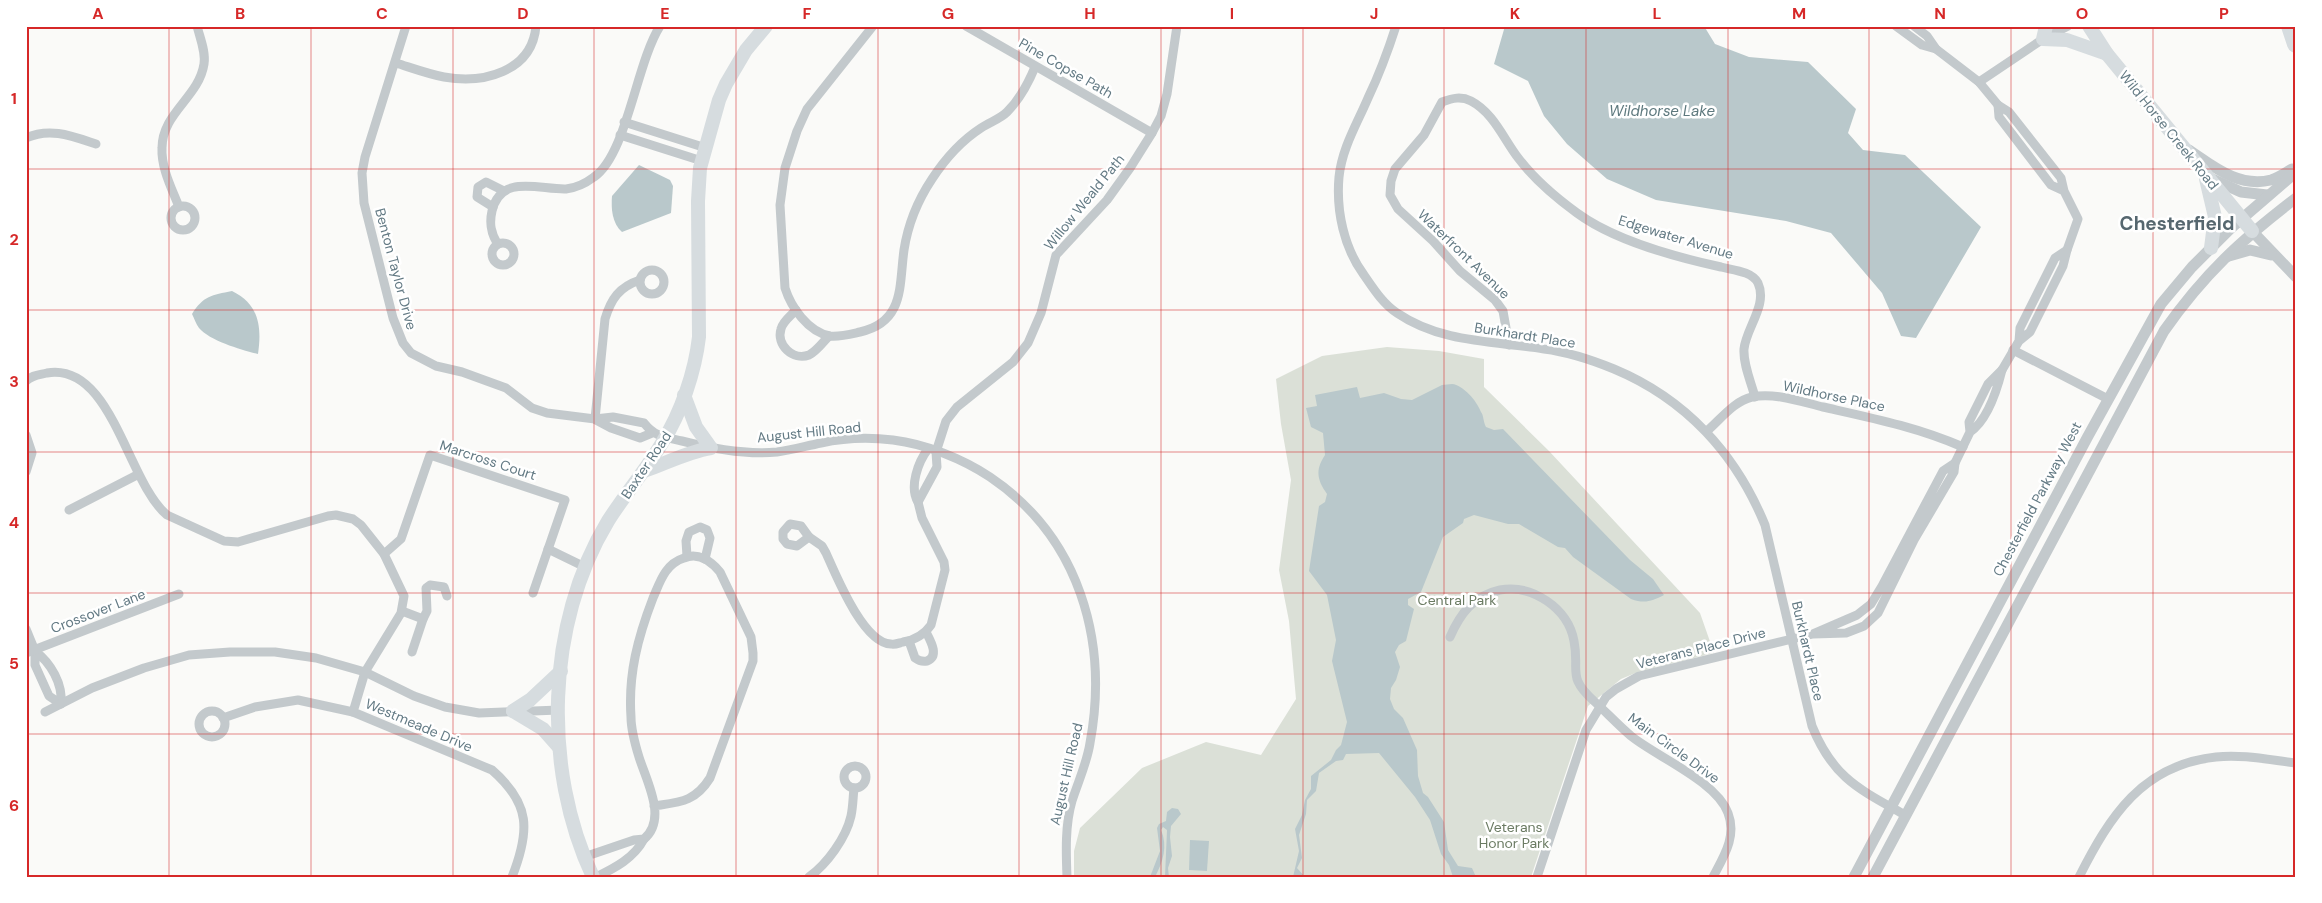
<svg xmlns="http://www.w3.org/2000/svg" width="2322" height="903" viewBox="0 0 2322 903" font-family="'DM Sans',sans-serif">
  <style>
    .green { fill: #dbe0d7 }
    .water { fill: #b9c8cb }
    .lines { fill: none; stroke-linecap: round; stroke-linejoin: round }
    .minor { stroke: #c3c9cc; stroke-width: 9 }
    .tertiary { stroke: #c3c9cc; stroke-width: 11 }
    .secondary { stroke: #d6dcdf; stroke-width: 14 }
    .motorway { stroke: #d6dcdf; stroke-width: 18 }
    .grid { fill: none; stroke: #d62828; stroke-width: 1; stroke-opacity: 0.55 }
    .labels { text-anchor: middle; stroke-width: 5; stroke-linejoin: round; paint-order: stroke }
    .street-label { font-size: 14px; fill: #637a84; stroke: #fff }
    .park-label { font-size: 14px; fill: #6b7b63; stroke: #fff }
    .water-label { font-size: 15px; font-style: italic; fill: #5e797e; stroke: #fff }
    .district-label { font-size: 19px; font-weight: bold; fill: #56676f; stroke: #fff }
    .neatline { fill: none; stroke: #d62828; stroke-width: 2 }
    .grid-label { font-size: 16px; text-anchor: middle; font-weight: bold; fill: #d62828 }
  </style>
  <rect width="100%" height="100%" fill="#fafaf8"/>
  <polygon class="green" points="1387,347 1439,351 1484,359 1484,387 1549,451 1700,613 1714,653 1638,672 1621,679 1588,706 1531,877 1074,877 1074,851 1080,828 1142,768 1206,742 1261,755 1296,699 1289,621 1279,570 1291,480 1281,424 1276,379 1322,356"/>
  <g class="water">
    <polygon points="1505,26 1704,26 1715,44 1749,57 1808,62 1856,109 1848,133 1863,150 1905,155 1981,227 1916,338 1901,336 1882,293 1831,233 1786,221 1656,200 1607,179 1567,144 1544,116 1528,81 1494,64"/>
    <path d="M 639,165 L 670,180 L 673,186 L 671,213 L 622,232 C 612,223 611,209 612,196 Z"/>
    <path d="M 232,291 C 259,304 262,327 258,354 C 242,350 210,341 199,328 C 196,324 194,318 192,314 C 203,296 212,295 232,291 Z"/>
    <path d="M 1452,384 C 1463,385 1477,401 1481,412 C 1484,416 1483,422 1486,427 L 1494,430 L 1503,429 L 1630,560 L 1653,579 L 1664,595 C 1652,601 1645,604 1631,599 L 1573,557 L 1565,548 L 1558,547 L 1519,524 L 1508,524 L 1474,515 L 1464,519 L 1463,523 L 1443,537 L 1421,592 L 1408,599 L 1408,605 L 1414,609 L 1406,641 L 1399,645 L 1395,652 L 1400,667 L 1396,680 L 1391,688 L 1390,699 L 1394,709 L 1403,718 L 1417,750 L 1418,776 L 1423,793 L 1428,797 L 1444,822 L 1448,850 L 1458,866 L 1472,868 L 1476,877 L 1453,877 L 1449,865 L 1441,854 L 1430,820 L 1415,797 L 1379,753 L 1346,754 L 1343,760 L 1336,761 L 1319,773 L 1316,791 L 1307,800 L 1306,814 L 1299,835 L 1302,858 L 1297,868 L 1305,877 L 1293,877 L 1299,851 L 1295,829 L 1302,815 L 1305,800 L 1311,789 L 1311,776 L 1331,760 L 1336,750 L 1341,745 L 1347,722 L 1332,661 L 1336,640 L 1327,595 L 1309,571 L 1319,506 L 1325,502 L 1327,494 C 1317,480 1315,470 1325,455 L 1323,433 L 1311,427 L 1306,408 L 1317,406 L 1315,395 L 1357,387 L 1360,398 L 1384,393 L 1401,399 L 1412,400 L 1442,385 Z"/>
    <path d="M 1172,808 L 1178,809 L 1181,814 L 1171,826 L 1170,837 L 1172,856 L 1168,868 L 1169,877 L 1165,877 L 1167,830 L 1163,827 L 1161,830 C 1168,846 1163,862 1155,877 L 1150,877 L 1160,851 L 1157,828 L 1159,824 L 1166,821 L 1167,812 Z"/>
    <polygon points="1190,840 1209,841 1207,871 1189,870"/>
  </g>
  <g class="lines">
    <g class="minor">
      <path d="M 406,26 L 365,157 L 362,173 L 364,203 L 393,318 L 403,343 L 411,353 L 436,366 L 462,372 L 506,388 L 532,408 L 547,413 L 595,419 L 613,417 L 644,423 C 655,437 665,437 682,441 C 713,449 745,455 777,452 C 792,450 806,446 821,443 C 844,438 869,437 893,440 C 926,444 963,459 990,477 C 1079,537 1109,640 1090,743 C 1087,763 1078,782 1072,801 C 1065,825 1066,852 1067,877"/>
      <path d="M 873,26 L 807,109 L 797,131 L 785,168 L 780,205 L 785,288 C 791,307 808,332 830,336 C 840,337 851,334 860,332 C 905,322 899,285 904,250 C 908,224 918,200 932,179 C 945,159 961,141 981,128 C 990,122 1000,119 1007,112 C 1020,99 1028,84 1035,67"/>
      <polyline points="966,26 1152,133"/>
      <path d="M 1396,26 C 1388,51 1379,75 1368,98 C 1357,124 1342,148 1339,177 C 1336,211 1344,248 1364,275 C 1373,288 1383,304 1397,313 C 1441,343 1493,341 1544,349 C 1568,352 1592,360 1614,369 C 1686,399 1736,454 1765,525 L 1812,726 C 1833,778 1859,789 1905,815"/>
      <polyline points="1896,26 1922,45 1936,49"/>
      <polyline points="1914,26 1927,36 1936,49 1979,82 1998,105"/>
      <path d="M 396,63 C 412,68 428,74 444,77 C 483,84 532,72 536,26"/>
      <polyline points="1979,82 2043,39 2068,26"/>
      <polyline points="624,122 706,148"/>
      <polyline points="620,135 702,161"/>
      <path d="M 26,138 C 50,127 72,136 96,144"/>
      <polyline points="2064,191 2051,185 1999,117 1998,105 2009,112 2061,178 2064,191 2078,219 2067,250"/>
      <circle cx="183" cy="218" r="12"/>
      <path d="M 179,207 C 172,189 161,168 162,148 C 162,113 199,97 204,64 C 206,52 200,38 197,26"/>
      <polyline points="493,207 477,197 478,187 486,182 504,191"/>
      <circle cx="503" cy="254" r="11"/>
      <path d="M 497,243 C 491,233 489,224 492,211 C 501,173 540,190 566,189 C 576,188 586,183 594,177 C 627,154 636,64 660,26"/>
      <circle cx="652" cy="282" r="12"/>
      <path d="M 796,310 C 791,316 783,321 781,329 C 776,345 793,361 809,355 C 817,351 823,342 829,336"/>
      <path d="M 1509,345 L 1503,311 L 1495,300 L 1460,271 L 1433,241 L 1398,209 L 1390,195 L 1391,181 L 1395,169 L 1424,135 L 1442,102 C 1453,98 1461,96 1471,101 C 1494,113 1504,140 1519,159 C 1535,180 1555,197 1577,213 C 1615,241 1675,257 1721,267 C 1732,270 1752,271 1758,283 C 1768,305 1746,328 1744,349 C 1743,364 1751,382 1755,397"/>
      <polyline points="2013,350 2108,399"/>
      <polyline points="2002,370 2019,341 2030,332 2063,266 2067,250 2055,258 2020,328 2019,341"/>
      <path d="M 26,381 C 32,375 39,375 47,373 C 112,362 127,482 167,515 L 224,541 L 238,542 L 328,516 L 336,515 L 353,519 L 361,525 L 384,554 L 404,596 L 401,613 L 365,672 L 353,712 L 492,770 C 531,804 530,831 512,877"/>
      <path d="M 595,419 L 605,319 C 611,299 619,287 640,280"/>
      <polyline points="596,420 611,428 640,438 652,433"/>
      <path d="M 1707,431 C 1720,420 1734,401 1752,397 C 1774,392 1802,402 1823,407 C 1872,418 1917,427 1963,447"/>
      <polyline points="26,435 32,453 26,472"/>
      <path d="M 928,449 C 918,462 909,487 918,502 L 937,467 L 936,452 L 946,421 L 957,407 L 1013,362 L 1028,343 L 1041,313 L 1056,255 L 1107,200 L 1130,168 L 1152,133 L 1161,116 L 1167,94 L 1177,26"/>
      <path d="M 1955,463 L 1970,432 L 1969,422 L 1988,384 L 2002,370 C 1997,390 1988,420 1970,432"/>
      <polyline points="69,510 137,475"/>
      <polygon points="790,524 801,526 809,537 797,546 787,544 783,539 783,532"/>
      <path d="M 809,537 L 822,546 L 826,553 C 836,575 863,643 891,644 C 895,645 899,643 903,642 C 915,640 924,635 931,625 L 945,570 L 944,562 L 922,518 L 918,502"/>
      <polyline points="548,549 585,567"/>
      <polyline points="384,554 401,539 430,455 565,500 533,593"/>
      <polyline points="687,556 686,541 689,532 700,527 707,530 710,538 705,559"/>
      <polyline points="402,611 423,619 427,611 426,588 430,585 444,587 447,596"/>
      <path d="M 26,629 L 35,651 L 35,665 L 49,696 L 61,704 C 63,684 51,663 35,651"/>
      <path d="M 1450,637 C 1460,614 1473,596 1500,590 C 1532,584 1568,608 1574,641 C 1580,672 1566,676 1595,702 C 1607,713 1618,725 1631,736 C 1657,757 1716,781 1728,813 C 1737,836 1724,856 1713,877"/>
      <path d="M 909,641 L 915,658 C 919,661 922,662 927,661 C 940,656 930,640 926,632"/>
      <polyline points="412,652 423,619"/>
      <polyline points="26,653 179,594"/>
      <circle cx="212" cy="724" r="13"/>
      <polyline points="45,712 92,688 144,668 189,655 230,652 275,652 316,658 365,672 414,696 445,707 479,713 559,710"/>
      <polyline points="223,718 255,707 298,700 353,712"/>
      <circle cx="855" cy="777" r="11"/>
      <path d="M 584,857 L 634,840 L 644,839 C 668,819 646,780 639,757 C 635,744 631,730 631,717 C 628,674 638,637 653,598 C 660,582 665,564 684,558 C 698,552 711,561 720,572 L 751,637 L 753,653 L 753,661 L 710,778 C 695,802 680,802 654,806"/>
      <path d="M 596,877 C 615,868 634,858 644,839"/>
      <path d="M 809,877 C 827,864 846,838 851,816 C 853,807 853,797 854,788"/>
      <polyline points="1537,877 1586,730 1606,697 1616,689 1639,676 1813,634 1857,615 1871,604 1882,586 1943,471 1955,463 1954,472 1914,540 1878,613 1864,626 1846,633 1813,634"/>
      <path d="M 2079,877 C 2110,816 2142,765 2216,757 C 2242,754 2270,760 2296,763"/>
    </g>
    <g class="tertiary">
      <path d="M 2189,150 C 2213,166 2238,188 2271,180 C 2278,178 2285,173 2292,169"/>
      <polyline points="2210,178 2241,192 2267,195"/>
      <polyline points="2252,231 2296,277"/>
      <polyline points="2229,256 2250,250 2271,255"/>
      <polyline points="1854,877 2087,438 2161,304 2192,267 2231,228 2296,172"/>
      <path d="M 1873,877 L 2164,331 C 2204,274 2241,240 2296,198"/>
    </g>
    <g class="secondary">
      <polyline points="2046,26 2043,39 2067,40 2107,54"/>
      <polyline points="2089,26 2107,54 2252,231"/>
      <polyline points="2206,179 2215,217 2211,248"/>
      <path d="M 644,471 C 667,463 687,452 711,448 L 696,427 L 684,395"/>
      <polyline points="513,711 530,700 561,671"/>
      <polyline points="513,711 543,729 558,746"/>
      <path d="M 593,877 C 542,769 546,623 608,521 C 625,494 646,470 662,443 C 681,413 695,372 699,337 L 698,201 L 700,168 L 719,100 L 726,84 L 746,50 L 766,26"/>
    </g>
    <polyline class="motorway" points="2290,26 2296,44"/>
  </g>
  <path class="grid" d="M 169,26 L 169,877M 311,26 L 311,877M 453,26 L 453,877M 594,26 L 594,877M 736,26 L 736,877M 878,26 L 878,877M 1019,26 L 1019,877M 1161,26 L 1161,877M 1303,26 L 1303,877M 1444,26 L 1444,877M 1586,26 L 1586,877M 1728,26 L 1728,877M 1869,26 L 1869,877M 2011,26 L 2011,877M 2153,26 L 2153,877M 26,169 L 2296,169M 26,310 L 2296,310M 26,452 L 2296,452M 26,593 L 2296,593M 26,734 L 2296,734"/>
  <g class="labels">
    <g class="street-label">
      <text transform="translate(1066 68) rotate(30)" y="5">Pine Copse Path</text>
      <text transform="translate(2169 130) rotate(51)" y="5">Wild Horse Creek Road</text>
      <text transform="translate(1084 202) rotate(-51)" y="5">Willow Weald Path</text>
      <text transform="translate(1676 237) rotate(17)" y="5">Edgewater Avenue</text>
      <text transform="translate(1464 254) rotate(44)" y="5">Waterfront Avenue</text>
      <text transform="translate(396 269) rotate(75)" y="5">Benton Taylor Drive</text>
      <text transform="translate(1525 335) rotate(9)" y="5">Burkhardt Place</text>
      <text transform="translate(1834 396) rotate(12)" y="5">Wildhorse Place</text>
      <text transform="translate(809 432) rotate(-6)" y="5">August Hill Road</text>
      <text transform="translate(488 460) rotate(18)" y="5">Marcross Court</text>
      <text transform="translate(646 465) rotate(-56)" y="5">Baxter Road</text>
      <text transform="translate(2037 499) rotate(-62)" y="5">Chesterfield Parkway West</text>
      <text transform="translate(98 611) rotate(-21)" y="5">Crossover Lane</text>
      <text transform="translate(1701 648) rotate(-14)" y="5">Veterans Place Drive</text>
      <text transform="translate(1808 651) rotate(77)" y="5">Burkhardt Place</text>
      <text transform="translate(419 725) rotate(23)" y="5">Westmeade Drive</text>
      <text transform="translate(1674 748) rotate(36)" y="5">Main Circle Drive</text>
      <text transform="translate(1066 774) rotate(-77)" y="5">August Hill Road</text>
    </g>
    <g class="park-label">
      <text x="1457" y="605">Central Park</text>
      <text x="1514" y="832">Veterans<tspan x="1514" dy="16">Honor Park</tspan></text>
    </g>
    <g class="water-label">
      <text x="1662" y="116">Wildhorse Lake</text>
    </g>
    <g class="district-label">
      <text x="2177" y="230">Chesterfield</text>
    </g>
  </g>
  <rect width="2322" height="903" fill="none" stroke="#ffffff" stroke-width="55"/>
  <rect x="28" y="28" width="2266" height="848" class="neatline"/>
  <g class="grid-label">
    <text x="98" y="19">A</text>
    <text x="240" y="19">B</text>
    <text x="382" y="19">C</text>
    <text x="523" y="19">D</text>
    <text x="665" y="19">E</text>
    <text x="807" y="19">F</text>
    <text x="948" y="19">G</text>
    <text x="1090" y="19">H</text>
    <text x="1232" y="19">I</text>
    <text x="1374" y="19">J</text>
    <text x="1515" y="19">K</text>
    <text x="1657" y="19">L</text>
    <text x="1799" y="19">M</text>
    <text x="1940" y="19">N</text>
    <text x="2082" y="19">O</text>
    <text x="2224" y="19">P</text>
    <text x="14" y="104">1</text>
    <text x="14" y="245">2</text>
    <text x="14" y="387">3</text>
    <text x="14" y="528">4</text>
    <text x="14" y="669">5</text>
    <text x="14" y="811">6</text>
  </g>
</svg>
